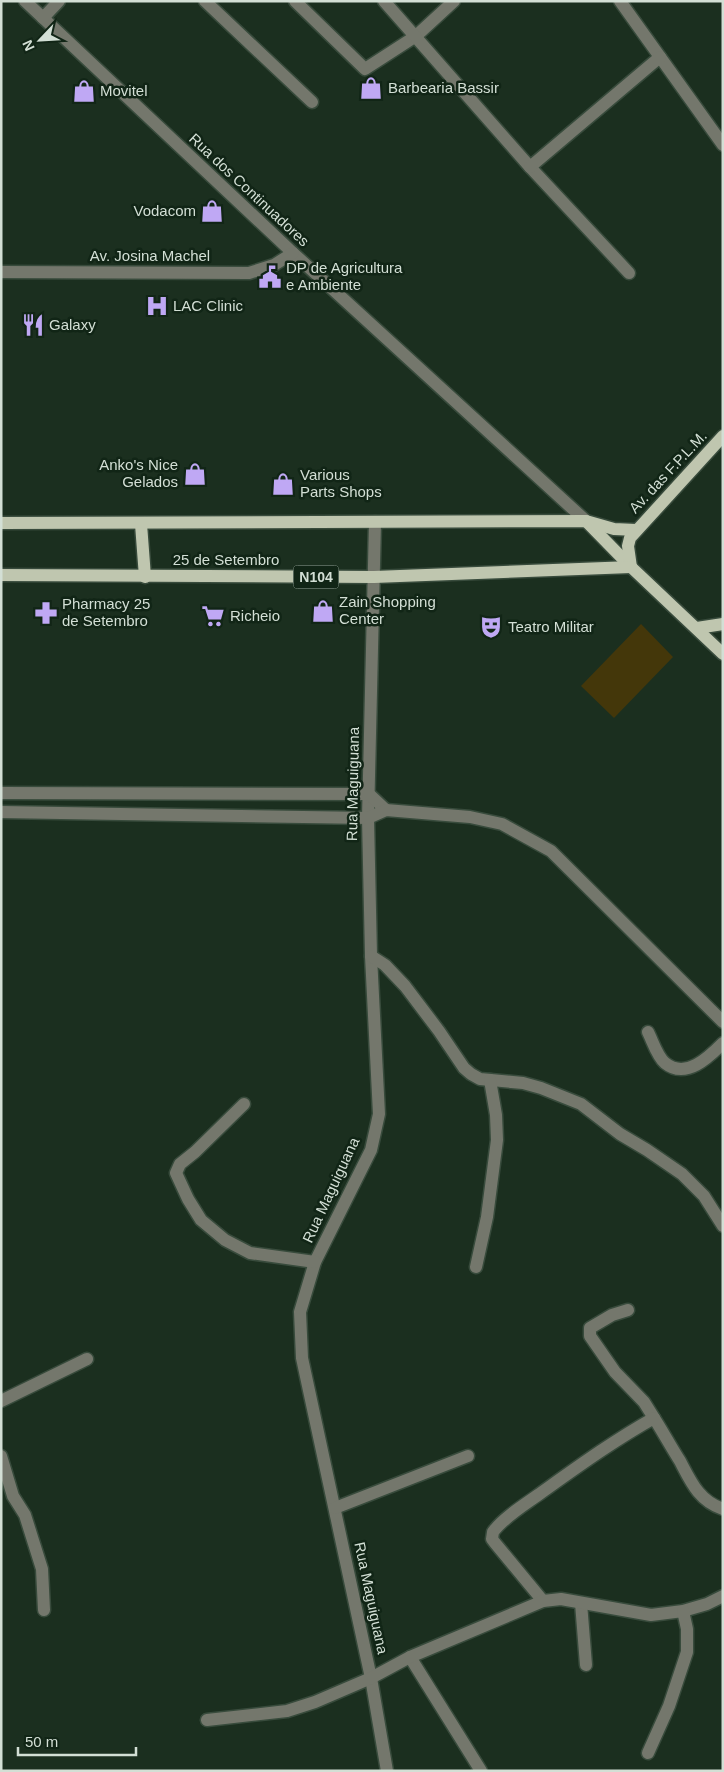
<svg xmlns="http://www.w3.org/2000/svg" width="724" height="1772" viewBox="0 0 724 1772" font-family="Arial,sans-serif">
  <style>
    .green { fill: #44370a }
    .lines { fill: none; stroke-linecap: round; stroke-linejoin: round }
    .minor-casing { stroke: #384b3c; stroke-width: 15 }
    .major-casing { stroke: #384b3c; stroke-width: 15 }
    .minor { stroke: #74776c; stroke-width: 12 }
    .major { stroke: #bfc6af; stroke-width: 12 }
    .labels { text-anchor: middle; stroke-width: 5; stroke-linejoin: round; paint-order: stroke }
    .shield { fill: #112516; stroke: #99a79c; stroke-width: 1 }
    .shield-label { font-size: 14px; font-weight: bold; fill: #d3dfd5 }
    .poi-label { font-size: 15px; fill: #d3dfd5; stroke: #112516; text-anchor: start }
    .street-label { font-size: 15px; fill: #d3dfd5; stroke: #112516 }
  </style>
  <rect width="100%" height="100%" fill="#1b2f1f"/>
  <polygon class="green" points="641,624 673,657 614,718 581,686"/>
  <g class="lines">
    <defs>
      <g id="minor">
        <polyline points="25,1 293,253 586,521"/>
        <polyline points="205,1 312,102"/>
        <polyline points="295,1 365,69 416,36 454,1"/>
        <polyline points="384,1 530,167 629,273"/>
        <polyline points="620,1 723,145"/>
        <polyline points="43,18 59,1"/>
        <polyline points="530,167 660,57"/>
        <polyline points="1,272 249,273 274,265 293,253"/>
        <polyline points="375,522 368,818 371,956 379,1114 371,1150 315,1262 300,1312 302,1358 371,1678 387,1771"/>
        <polyline points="1,793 369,794 386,810"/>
        <polyline points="1,812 368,818 386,810 470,817 502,824 551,851 723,1022"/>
        <polyline points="371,956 385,965 405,986 439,1031 464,1068 471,1074 480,1079 523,1083 541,1088 581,1104 620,1134 647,1150 682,1174 704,1196 723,1226"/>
        <path d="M 648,1032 C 653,1042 657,1056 665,1063 C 686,1080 709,1057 723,1043"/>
        <polyline points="244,1104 195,1152 180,1164 176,1173 188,1199 201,1220 225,1240 250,1253 315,1262"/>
        <polyline points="476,1267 487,1217 497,1140 496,1115 490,1080"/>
        <polyline points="628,1310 612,1315 590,1328 590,1336 615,1372 644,1402 654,1418"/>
        <polyline points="1,1401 87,1359"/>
        <polyline points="1,1456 13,1496 25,1515 42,1569 44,1610"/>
        <polyline points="335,1508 468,1456"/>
        <path d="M 543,1601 L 495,1543 L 492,1539 L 493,1532 C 503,1518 524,1505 538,1495 C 576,1468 613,1441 654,1418 C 663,1432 671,1447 680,1461 C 691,1482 699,1501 723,1509"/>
        <polyline points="581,1603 586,1665"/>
        <polyline points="410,1657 481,1771"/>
        <polyline points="207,1720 287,1711 315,1702 371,1678 410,1657 543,1601 561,1599 651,1615 683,1611 707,1604 723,1596"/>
        <polyline points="648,1753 669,1706 687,1652 687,1629 683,1611"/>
      </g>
      <g id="major">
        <polyline points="586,521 631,567 723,654"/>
        <polyline points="1,523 586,521 614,529 636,530"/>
        <polyline points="141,524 145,577"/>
        <polyline points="631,567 628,546 630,538 723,436"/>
        <polyline points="1,575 374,577 631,567"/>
        <polyline points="697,628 723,624"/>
      </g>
    </defs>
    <use href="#minor" class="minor-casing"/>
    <use href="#major" class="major-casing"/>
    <use href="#minor" class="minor"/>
    <use href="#major" class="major"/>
  </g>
  <defs>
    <symbol id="shop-bare" viewBox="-9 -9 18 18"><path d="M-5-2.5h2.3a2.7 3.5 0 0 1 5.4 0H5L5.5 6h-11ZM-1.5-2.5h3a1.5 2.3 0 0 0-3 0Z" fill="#bfa8f4" stroke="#112516" stroke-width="2.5" paint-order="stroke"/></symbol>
    <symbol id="civic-bare" viewBox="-9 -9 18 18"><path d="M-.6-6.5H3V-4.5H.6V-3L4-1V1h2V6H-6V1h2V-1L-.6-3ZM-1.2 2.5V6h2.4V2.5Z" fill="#bfa8f4" stroke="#112516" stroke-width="2.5" paint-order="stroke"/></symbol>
    <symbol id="hospital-bare" viewBox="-9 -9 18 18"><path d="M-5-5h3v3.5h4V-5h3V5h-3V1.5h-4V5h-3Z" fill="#bfa8f4" stroke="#112516" stroke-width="2.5" paint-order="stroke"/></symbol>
    <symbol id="restaurant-bare" viewBox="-9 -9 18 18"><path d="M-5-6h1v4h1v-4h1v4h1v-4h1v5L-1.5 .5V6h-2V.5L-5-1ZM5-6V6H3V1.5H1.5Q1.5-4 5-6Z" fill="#bfa8f4" stroke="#112516" stroke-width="2.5" paint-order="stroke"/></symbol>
    <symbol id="pharmacy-bare" viewBox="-9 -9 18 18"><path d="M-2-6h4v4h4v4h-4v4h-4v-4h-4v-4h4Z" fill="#bfa8f4" stroke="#112516" stroke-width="2.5" paint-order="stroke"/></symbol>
    <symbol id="supermarket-bare" viewBox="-9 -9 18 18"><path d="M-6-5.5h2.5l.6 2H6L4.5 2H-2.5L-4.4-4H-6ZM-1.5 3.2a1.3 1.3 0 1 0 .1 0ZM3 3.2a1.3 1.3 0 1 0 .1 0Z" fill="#bfa8f4" stroke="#112516" stroke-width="2.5" paint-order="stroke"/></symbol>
    <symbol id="theatre-bare" viewBox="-9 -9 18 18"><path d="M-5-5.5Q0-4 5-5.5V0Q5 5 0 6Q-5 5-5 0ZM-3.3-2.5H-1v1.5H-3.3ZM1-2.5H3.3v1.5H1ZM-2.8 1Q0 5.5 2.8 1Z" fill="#bfa8f4" stroke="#112516" stroke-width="2.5" paint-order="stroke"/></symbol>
  </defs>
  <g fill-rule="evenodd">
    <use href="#shop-bare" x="355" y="72" width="32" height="32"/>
    <use href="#shop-bare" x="68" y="75" width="32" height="32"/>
    <use href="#shop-bare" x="196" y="195" width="32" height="32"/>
    <use href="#civic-bare" x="254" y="261" width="32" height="32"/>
    <use href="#hospital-bare" x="141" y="290" width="32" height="32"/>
    <use href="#restaurant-bare" x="17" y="309" width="32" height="32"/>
    <use href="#shop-bare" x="179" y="458" width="32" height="32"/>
    <use href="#shop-bare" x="267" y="468" width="32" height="32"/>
    <use href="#shop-bare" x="307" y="595" width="32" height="32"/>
    <use href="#pharmacy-bare" x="30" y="597" width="32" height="32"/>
    <use href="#supermarket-bare" x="197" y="600" width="32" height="32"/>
    <use href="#theatre-bare" x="475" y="611" width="32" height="32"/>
  </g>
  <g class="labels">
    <rect class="shield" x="293.5" y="565.5" width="45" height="23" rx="4"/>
    <g class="shield-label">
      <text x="316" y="582">N104</text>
    </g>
    <g class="poi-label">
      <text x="388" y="93">Barbearia Bassir</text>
      <text x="100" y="96">Movitel</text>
      <text x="196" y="216" text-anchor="end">Vodacom</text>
      <text x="286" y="273">DP de Agricultura<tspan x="286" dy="17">e Ambiente</tspan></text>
      <text x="173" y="311">LAC Clinic</text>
      <text x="49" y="330">Galaxy</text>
      <text x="178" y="470" text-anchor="end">Anko's Nice<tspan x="178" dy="17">Gelados</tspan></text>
      <text x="300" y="480">Various<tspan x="300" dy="17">Parts Shops</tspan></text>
      <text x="339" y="607">Zain Shopping<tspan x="339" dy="17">Center</tspan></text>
      <text x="62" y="609">Pharmacy 25<tspan x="62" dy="17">de Setembro</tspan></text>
      <text x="230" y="621">Richeio</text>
      <text x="508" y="632">Teatro Militar</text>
    </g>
    <g class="street-label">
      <text transform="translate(249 190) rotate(43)" y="5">Rua dos Continuadores</text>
      <text x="150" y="261">Av. Josina Machel</text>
      <text transform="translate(668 472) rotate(-47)" y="5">Av. das F.P.L.M.</text>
      <text x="226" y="565">25 de Setembro</text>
      <text transform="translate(353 784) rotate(-89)" y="5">Rua Maguiguana</text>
      <text transform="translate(331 1190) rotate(-65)" y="5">Rua Maguiguana</text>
      <text transform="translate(371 1598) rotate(78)" y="5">Rua Maguiguana</text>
    </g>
  </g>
  <rect width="724" height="1772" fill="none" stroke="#d3dfd5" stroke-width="5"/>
  <g transform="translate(40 40) rotate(245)" stroke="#112516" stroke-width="4" paint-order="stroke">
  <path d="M0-4L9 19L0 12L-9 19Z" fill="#d3dfd5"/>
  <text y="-8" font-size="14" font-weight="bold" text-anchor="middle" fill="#d3dfd5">N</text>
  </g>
  <path d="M18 1747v8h118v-8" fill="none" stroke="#d3dfd5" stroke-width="2.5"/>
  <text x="25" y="1747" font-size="15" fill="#d3dfd5" stroke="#112516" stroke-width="4" paint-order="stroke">50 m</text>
</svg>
